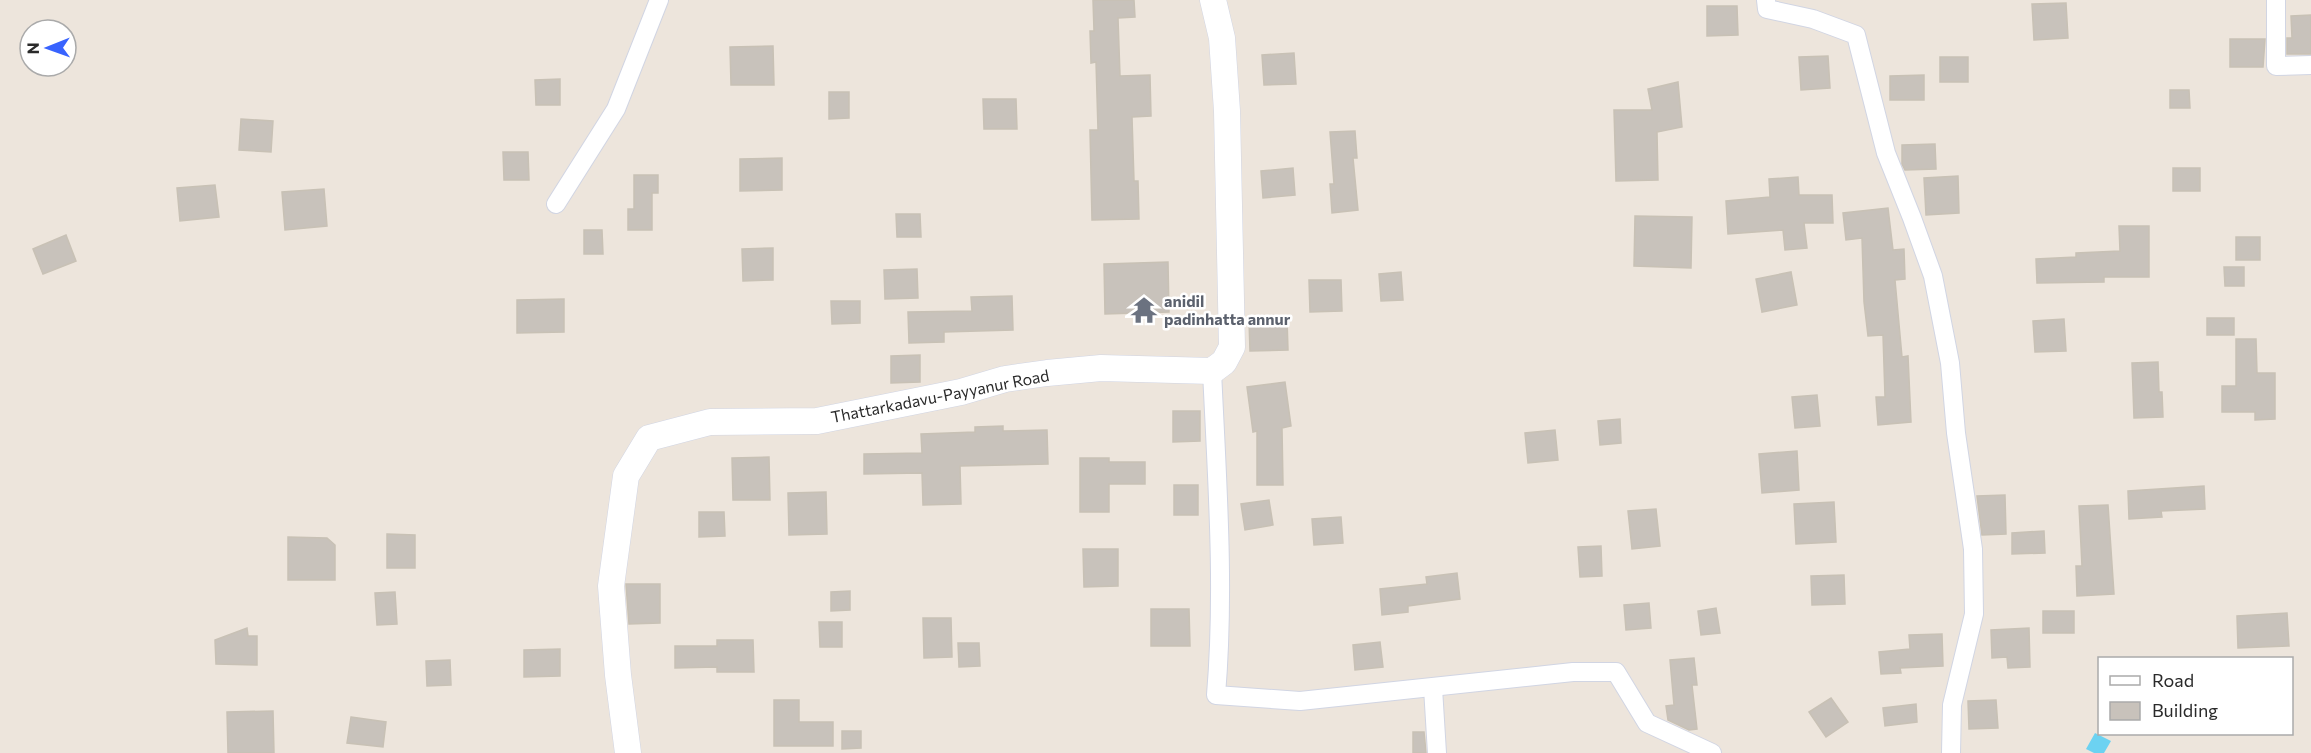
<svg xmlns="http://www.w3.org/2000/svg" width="2311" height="753" viewBox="0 0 2311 753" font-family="Commissioner,sans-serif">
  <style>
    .water { fill: #6cd2f1 }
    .building { fill: #c8c2bb; stroke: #c8c1b5; stroke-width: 1.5 }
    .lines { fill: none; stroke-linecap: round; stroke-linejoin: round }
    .street-casing { stroke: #d1d5e3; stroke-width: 20 }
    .secondary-casing { stroke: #d1d5e3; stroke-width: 27 }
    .street { stroke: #fff; stroke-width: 18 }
    .secondary { stroke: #fff; stroke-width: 26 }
    .labels { text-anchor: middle; stroke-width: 5; stroke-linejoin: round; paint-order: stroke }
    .worship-label { font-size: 16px; font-weight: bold; fill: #5b616d; stroke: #fff; text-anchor: start }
    .street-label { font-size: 16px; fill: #2a2a2a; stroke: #fff }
  </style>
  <rect width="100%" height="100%" fill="#ede5dc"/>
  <polygon class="water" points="2095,733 2111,741 2104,753 2094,753 2086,749"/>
  <g class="building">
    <polygon points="1093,0 1134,0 1135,17 1118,18 1120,76 1150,75 1151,116 1132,117 1134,181 1138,181 1139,219 1092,220 1090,130 1098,130 1096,62 1091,63 1090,31 1094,31"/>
    <polygon points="2066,3 2068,38 2034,40 2032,4"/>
    <polygon points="1707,6 1737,6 1738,35 1707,36"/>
    <polygon points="2311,15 2311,54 2287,54 2287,38 2292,38 2291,16"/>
    <polygon points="2230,39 2265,39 2263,67 2230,67"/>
    <polygon points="773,46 774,85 731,85 730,47"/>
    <polygon points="1294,53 1296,84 1264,85 1262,55"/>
    <polygon points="1828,56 1830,88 1801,90 1799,57"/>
    <rect x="1940" y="57" width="28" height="25"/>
    <polygon points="1924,75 1924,100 1890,100 1890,76"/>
    <polygon points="560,79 560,105 536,105 535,80"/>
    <polygon points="1678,82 1682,127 1657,132 1658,180 1616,181 1614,110 1652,110 1648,89"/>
    <polygon points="2170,90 2189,90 2190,108 2170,108"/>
    <polygon points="829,92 849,92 849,118 829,119"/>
    <polygon points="983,99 1016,99 1017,129 984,129"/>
    <polygon points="241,119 273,121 271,152 239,150"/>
    <polygon points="1355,131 1357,158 1353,158 1358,210 1332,213 1330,184 1334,184 1330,132"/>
    <polygon points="1935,144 1936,169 1905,170 1902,164 1902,145"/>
    <polygon points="503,152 528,152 529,180 504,180"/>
    <polygon points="782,158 782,190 740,191 740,159"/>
    <polygon points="1293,168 1295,195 1263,198 1261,171"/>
    <rect x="2173" y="168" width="27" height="23"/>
    <polygon points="634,175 658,175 658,193 652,193 652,230 628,230 628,209 634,209"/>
    <polygon points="1958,176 1959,213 1926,215 1924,178"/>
    <polygon points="1798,177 1799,195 1832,195 1833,223 1804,223 1807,248 1785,250 1783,230 1728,234 1726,201 1770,197 1769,179"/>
    <polygon points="215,185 219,217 180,221 177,188"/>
    <polygon points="324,189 327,226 285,230 282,192"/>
    <polygon points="1888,208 1893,250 1904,249 1905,279 1895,280 1902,357 1908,356 1911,422 1878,425 1876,397 1885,397 1883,335 1868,336 1864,302 1862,238 1846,240 1843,213"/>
    <polygon points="896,214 920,214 921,237 897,237"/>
    <polygon points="1635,216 1692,217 1691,268 1634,266"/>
    <polygon points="2119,226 2149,226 2149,277 2104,277 2104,282 2037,283 2036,259 2076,257 2076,253 2120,251"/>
    <polygon points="584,230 602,230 603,254 584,254"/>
    <polygon points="66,235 76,261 43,274 33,249"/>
    <rect x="2236" y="237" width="24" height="23"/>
    <polygon points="773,248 773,280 743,281 742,249"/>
    <polygon points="1168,262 1169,312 1105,314 1104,264"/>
    <polygon points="2224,267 2244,267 2244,286 2225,286"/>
    <polygon points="917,269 918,298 885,299 884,270"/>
    <polygon points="1401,272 1403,300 1381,301 1379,274"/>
    <polygon points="1791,272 1797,305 1762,312 1756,279"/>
    <polygon points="1309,280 1341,280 1342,311 1310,312"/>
    <polygon points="1012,296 1013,330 944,332 944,342 909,343 908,312 972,311 971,297"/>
    <polygon points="564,299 564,332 517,333 517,300"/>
    <polygon points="831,301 860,301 860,323 832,324"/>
    <rect x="2207" y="318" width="27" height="17"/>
    <polygon points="1287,319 1288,350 1250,351 1249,320"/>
    <polygon points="2064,319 2066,351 2035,352 2033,321"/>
    <polygon points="2236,339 2256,339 2257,373 2275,373 2275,419 2255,420 2255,412 2222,412 2222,386 2236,386"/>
    <polygon points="920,355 920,382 891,383 891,356"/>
    <polygon points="2158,362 2159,392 2162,392 2163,417 2134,418 2132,363"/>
    <polygon points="1285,382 1291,426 1282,428 1283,485 1257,485 1257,431 1253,432 1247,387"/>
    <polygon points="1817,395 1820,426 1795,428 1792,397"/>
    <polygon points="1173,411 1200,411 1200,441 1173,442"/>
    <polygon points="1620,419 1621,443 1600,445 1598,421"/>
    <polygon points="1003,426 1003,431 1047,430 1048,464 960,466 961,504 923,505 922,473 864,474 864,454 922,453 921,434 975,432 975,427"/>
    <polygon points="1555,430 1558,460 1528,463 1525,433"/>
    <polygon points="1797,451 1799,490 1762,493 1759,454"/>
    <polygon points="769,457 770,500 733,500 732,458"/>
    <polygon points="1080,458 1109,458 1109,462 1145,462 1145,484 1109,484 1109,512 1080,512"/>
    <rect x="1174" y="485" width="24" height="30"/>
    <polygon points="2204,486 2205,509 2161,511 2162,517 2129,519 2128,491"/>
    <polygon points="826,492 827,534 789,535 788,493"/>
    <polygon points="2005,495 2006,534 1982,535 1977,496"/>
    <polygon points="1269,500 1273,525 1245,530 1241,504"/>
    <polygon points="1834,502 1836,542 1796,544 1794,504"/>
    <polygon points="2108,505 2114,594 2077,596 2076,566 2082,566 2079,506"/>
    <polygon points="1656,509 1660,546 1632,549 1628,511"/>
    <polygon points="699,512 724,512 725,536 699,537"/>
    <polygon points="1341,517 1343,543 1314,545 1312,519"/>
    <polygon points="2044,531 2045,553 2012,554 2012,533"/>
    <polygon points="387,534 415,535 415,568 387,568"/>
    <polygon points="288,537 327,538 335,545 335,580 288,580"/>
    <polygon points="1601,546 1602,576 1580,577 1578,547"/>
    <polygon points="1083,549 1118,549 1118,586 1084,587"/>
    <polygon points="1457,573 1460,599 1408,606 1408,612 1382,615 1380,589 1427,584 1426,577"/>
    <polygon points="1844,575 1845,604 1812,605 1811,576"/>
    <polygon points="626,584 660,584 660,623 629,624"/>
    <polygon points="850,591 850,610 831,611 831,592"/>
    <polygon points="395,592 397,624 377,625 375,593"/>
    <polygon points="1649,603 1651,628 1626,630 1624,605"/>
    <polygon points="1716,608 1720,633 1701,635 1698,611"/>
    <polygon points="1151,609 1189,609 1190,646 1151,646"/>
    <rect x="2043" y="611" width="31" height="22"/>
    <polygon points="2287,613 2289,646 2238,648 2237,616"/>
    <polygon points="923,618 951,618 952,657 924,658"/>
    <polygon points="819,622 842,622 842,647 820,647"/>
    <polygon points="247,628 248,636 257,636 257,665 216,664 215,640"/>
    <polygon points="2029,628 2030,667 2008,668 2007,657 1992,658 1991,630"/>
    <polygon points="1942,634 1943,666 1900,668 1901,673 1881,674 1879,652 1910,649 1909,635"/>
    <polygon points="717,640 753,640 754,672 717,672 717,667 675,668 675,646 717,646"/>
    <polygon points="1380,642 1383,667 1355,670 1353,645"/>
    <polygon points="958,643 979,643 980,666 959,667"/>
    <polygon points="560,649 560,676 524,677 524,650"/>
    <polygon points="1694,658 1697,685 1692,685 1697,729 1689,730 1668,720 1666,706 1674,705 1670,660"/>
    <polygon points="450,660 451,685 427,686 426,661"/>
    <polygon points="1831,698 1848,722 1826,737 1809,712"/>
    <polygon points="774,700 799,700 799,722 833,722 833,746 774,746"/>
    <polygon points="1996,700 1998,728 1969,729 1968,701"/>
    <polygon points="1916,704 1917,722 1885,726 1883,708"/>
    <polygon points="273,711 274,753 228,753 227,712"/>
    <polygon points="351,717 386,722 383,747 347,743"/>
    <polygon points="842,731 861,731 861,748 842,749"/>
    <polygon points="1413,732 1424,732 1426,753 1413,753"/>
  </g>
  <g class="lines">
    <defs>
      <g id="street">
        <polyline points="1766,0 1767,9 1813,19 1856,35 1886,153 1912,218 1933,276 1950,363 1956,433 1973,549 1974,614 1952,705 1951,753"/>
        <polyline points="2276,0 2276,66 2311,65"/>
        <polyline points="556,204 616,109 659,0"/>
        <path d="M 1212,371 C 1217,479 1225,588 1216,695 L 1300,701 L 1573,672 L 1616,672 L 1647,723 L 1712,753"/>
        <polyline points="1433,688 1437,753"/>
      </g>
      <polyline id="secondary" points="628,753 618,675 611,586 626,476 649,438 710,422 817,421 961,392 1005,379 1047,373 1101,368 1212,371 1224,362 1232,347 1227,111 1222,38 1213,0"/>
    </defs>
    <use href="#street" class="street-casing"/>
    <use href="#secondary" class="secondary-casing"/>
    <use href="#street" class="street"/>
    <use href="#secondary" class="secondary"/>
  </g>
  <defs>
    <symbol id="temple-bare" viewBox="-9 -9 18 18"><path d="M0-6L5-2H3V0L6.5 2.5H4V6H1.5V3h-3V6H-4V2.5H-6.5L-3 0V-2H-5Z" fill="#6b7280" stroke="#fff" stroke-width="2.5" paint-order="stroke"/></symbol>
  </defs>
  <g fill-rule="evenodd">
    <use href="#temple-bare" x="1125" y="291" width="38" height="38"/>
  </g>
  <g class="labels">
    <g class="worship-label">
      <text x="1164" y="307">anidil<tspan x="1164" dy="18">padinhatta annur</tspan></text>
    </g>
    <g class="street-label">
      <text transform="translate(940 396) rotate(-11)" y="6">Thattarkadavu-Payyanur Road</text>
    </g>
  </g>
  <rect x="2098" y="657" width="195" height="78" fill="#ffffff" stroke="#aaaaaa" stroke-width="1.5"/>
  <rect x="2110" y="676" width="30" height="9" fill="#ffffff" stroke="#aaaaaa" stroke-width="1.5"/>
  <text x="2152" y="687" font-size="18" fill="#2a2a2a">Road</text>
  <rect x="2110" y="702" width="30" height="18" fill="#c8c2bb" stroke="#aaaaaa" stroke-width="1.5"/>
  <text x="2152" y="717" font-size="18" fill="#2a2a2a">Building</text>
  <g transform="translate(48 48) rotate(269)"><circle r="28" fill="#ffffff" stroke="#aaaaaa" stroke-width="1.5"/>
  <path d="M0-4.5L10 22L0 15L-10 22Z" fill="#3863fe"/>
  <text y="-9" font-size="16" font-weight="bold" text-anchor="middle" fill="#2a2a2a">N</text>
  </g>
</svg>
